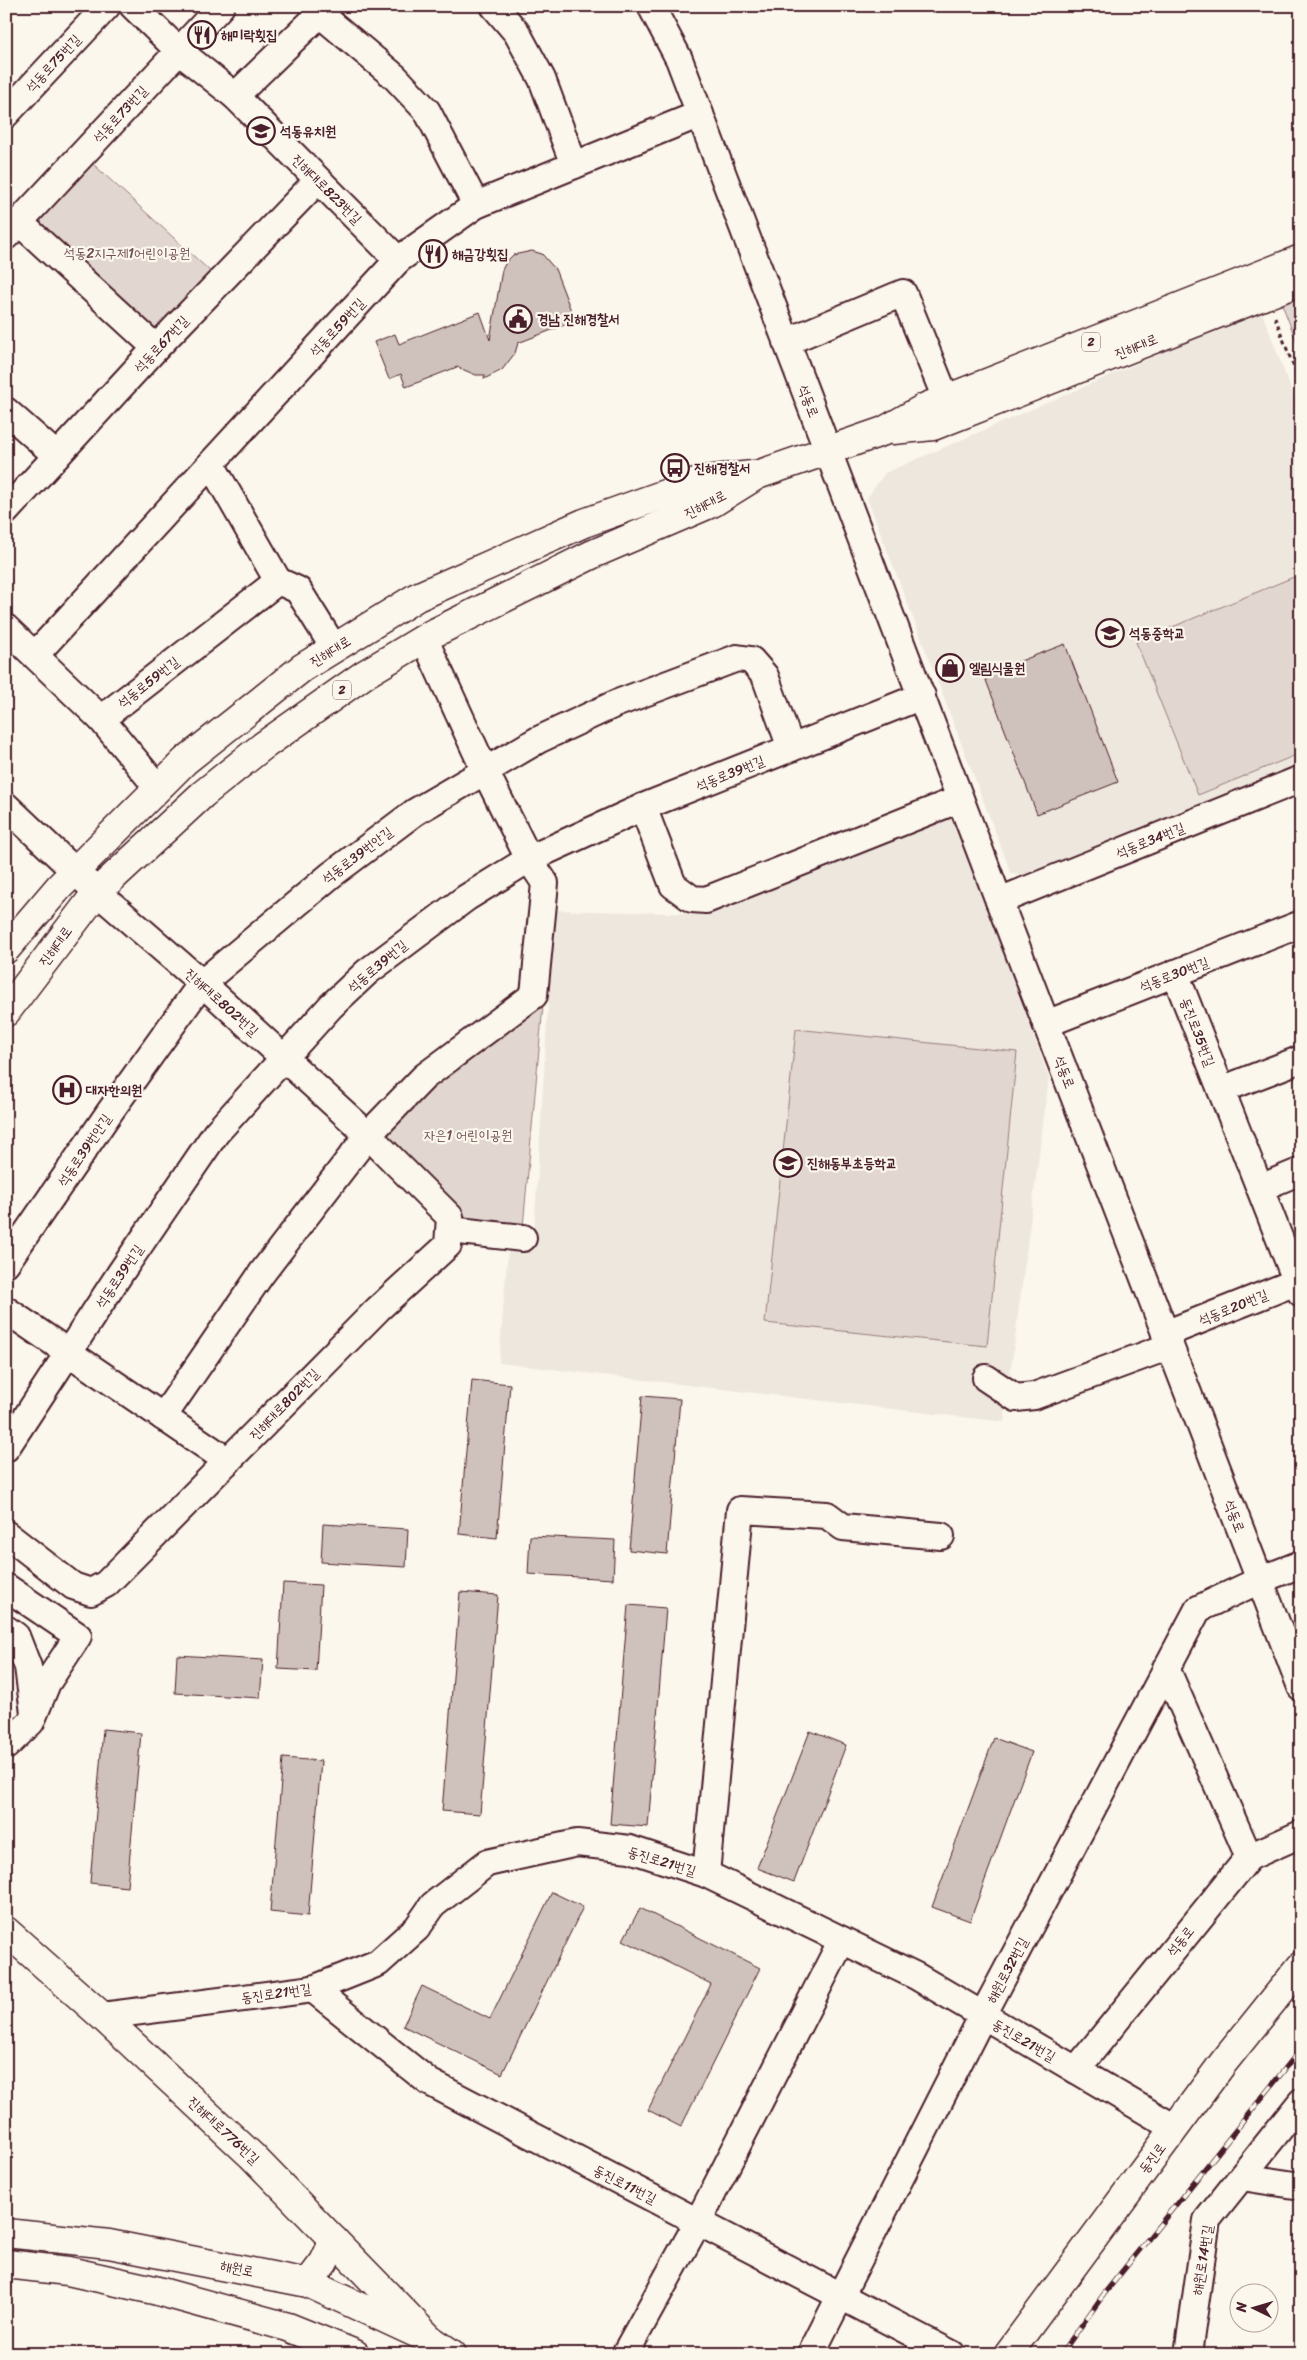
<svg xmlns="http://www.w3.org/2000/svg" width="1307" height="2360" viewBox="0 0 1307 2360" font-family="Sriracha,'Poor Story',sans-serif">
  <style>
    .built { fill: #eee7de }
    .green { fill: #e2d7d0; stroke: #967b7e }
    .building { fill: #cfc2bc; stroke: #4a1f2b }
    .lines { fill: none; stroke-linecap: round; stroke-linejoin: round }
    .minor-casing { stroke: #4a1f2b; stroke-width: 30 }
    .major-casing { stroke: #4a1f2b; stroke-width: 31 }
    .path { stroke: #4a1f2b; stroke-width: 3; stroke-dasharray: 4 4; stroke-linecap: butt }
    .minor { stroke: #fbf7ec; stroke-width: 26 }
    .major { stroke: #fbf7ec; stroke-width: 28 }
    .rail-casing { stroke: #4a1f2b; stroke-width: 5.5 }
    .rail { stroke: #fbf7ec; stroke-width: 4; stroke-dasharray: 11; stroke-linecap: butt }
    .labels { text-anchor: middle; stroke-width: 4.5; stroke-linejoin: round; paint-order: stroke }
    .shield { fill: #fbf7ec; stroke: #7f6065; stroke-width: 1 }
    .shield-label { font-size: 12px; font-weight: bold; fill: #4a1f2b }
    .poi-label { font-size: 14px; font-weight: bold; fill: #4a1f2b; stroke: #fbf7ec; text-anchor: start }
    .street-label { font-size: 14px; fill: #4a1f2b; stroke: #fbf7ec }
    .park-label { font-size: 14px; fill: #704d54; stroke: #fbf7ec }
  </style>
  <rect width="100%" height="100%" fill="#fbf7ec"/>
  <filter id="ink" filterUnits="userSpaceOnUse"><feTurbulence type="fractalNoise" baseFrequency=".02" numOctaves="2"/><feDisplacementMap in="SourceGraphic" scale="10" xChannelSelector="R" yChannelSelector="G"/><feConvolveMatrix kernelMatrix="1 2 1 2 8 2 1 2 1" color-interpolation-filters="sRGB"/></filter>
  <g filter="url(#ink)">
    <g class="built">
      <polygon points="1261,310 1301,416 1301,768 1026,878 1011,873 867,498 885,473"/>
      <polygon points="953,816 1049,1078 1004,1422 499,1363 508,1248 533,1249 554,910 707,914"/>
    </g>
    <g class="green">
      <polygon points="92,163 211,272 159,329 146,328 43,233 41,220"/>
      <polygon points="1301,291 1301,353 1280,299"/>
      <polygon points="1301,574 1301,753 1198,795 1136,642"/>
      <polygon points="535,1003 543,1005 523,1227 464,1222 378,1133 430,1083"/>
      <polygon points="796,1029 1017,1052 987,1346 765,1323"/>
    </g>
    <g class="building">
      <polygon points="532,251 542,254 555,269 575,321 518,343 515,353 502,370 484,379 485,375 476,375 457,367 406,387 401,374 389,379 374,342 395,334 399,344 480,312 490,340 502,270 506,262 513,255"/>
      <polygon points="1065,644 1118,782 1037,814 984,675"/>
      <polygon points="472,1380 510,1384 497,1538 459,1534"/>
      <polygon points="642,1396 680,1399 667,1554 629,1550"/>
      <polygon points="323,1524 408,1529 406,1567 321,1562"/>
      <polygon points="530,1536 615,1540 613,1579 528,1574"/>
      <polygon points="283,1583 321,1585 316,1671 278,1669"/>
      <polygon points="460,1592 498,1595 480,1814 442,1811"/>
      <polygon points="628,1605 666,1608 648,1827 610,1824"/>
      <polygon points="177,1655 263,1660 260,1698 175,1693"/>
      <polygon points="103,1729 141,1733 127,1887 90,1883"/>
      <polygon points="810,1731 846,1745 794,1882 757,1868"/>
      <polygon points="994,1738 1032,1752 970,1921 932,1907"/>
      <polygon points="283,1758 321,1761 308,1916 270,1912"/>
      <polygon points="552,1892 583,1907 502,2074 403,2026 422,1986 490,2019"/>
      <polygon points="640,1908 760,1968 681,2127 648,2110 711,1984 623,1940"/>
    </g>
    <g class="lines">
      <defs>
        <g id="minor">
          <polyline points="133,6 179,51 235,96 398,260"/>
          <polyline points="494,6 517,33 542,79 574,165"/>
          <polyline points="651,6 679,59 999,901 1301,1687"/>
          <polyline points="320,14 395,77 427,111 476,205"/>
          <polyline points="235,96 328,6"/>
          <polyline points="6,114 107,6"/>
          <polyline points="19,222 156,348"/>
          <polyline points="6,236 221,6"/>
          <polyline points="786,342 903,293 946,399"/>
          <polyline points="6,411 57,456"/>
          <polyline points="211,464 278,581"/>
          <polyline points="6,511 156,348 318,180"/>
          <polyline points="278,581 298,590 334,648"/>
          <polyline points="6,628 101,719 158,788"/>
          <polyline points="35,655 398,260 476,205 700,114"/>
          <polyline points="101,719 278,581"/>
          <polyline points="6,806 97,892 202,983 368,1135 450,1217 448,1245 378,1309 106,1584 91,1592 73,1586 6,1534"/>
          <polyline points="643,807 673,885 692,899 706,900 960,799"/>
          <polyline points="999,901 1301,779"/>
          <polyline points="1175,973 1301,1293"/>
          <polyline points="1046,1024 1301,924"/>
          <polyline points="1221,1090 1301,1059"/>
          <polyline points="1260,1188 1301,1171"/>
          <polyline points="450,1230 523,1238"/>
          <polyline points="6,1263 109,1113 202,983 331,875 415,812 538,740 615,704 737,658 751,660 765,676 791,748"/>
          <polyline points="6,1310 228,1461"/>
          <polyline points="1165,1334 1301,1280"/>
          <polyline points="986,1378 1016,1398 1034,1396 1170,1346"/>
          <polyline points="163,1417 262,1273 368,1135 424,1077 534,995 545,883 529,859 485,771 424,638"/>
          <polyline points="6,1448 121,1272 216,1133 331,1006 367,972 466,898 529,859 643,807 922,696"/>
          <polyline points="6,1587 78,1636 47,1683 31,1722 6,1746"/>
          <polyline points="6,1629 16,1636 28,1667 34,1713"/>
          <polyline points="1166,1668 1249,1857"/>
          <polyline points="706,1874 740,1510 827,1515 843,1527 941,1536"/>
          <polyline points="313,1989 429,2082 952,2354"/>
          <polyline points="102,2016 313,1989 378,1963 417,1928 433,1905 487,1863 577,1843 630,1849 706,1874 916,1976 1175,2128"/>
          <polyline points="1076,2070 1249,1857 1301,1834"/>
          <polyline points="1242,2177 1301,2186"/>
          <polyline points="625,2354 698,2222 842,1940"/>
          <polyline points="811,2354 983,2015 1198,1609 1260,1580 1301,1564"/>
          <polyline points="1188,2354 1207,2220 1301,2102"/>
        </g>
        <g id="major">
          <polyline points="893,430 933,426 1301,281"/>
          <polyline points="6,949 59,887 185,761 302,668 417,597 584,523 704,480 753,475"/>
          <polyline points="6,1012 97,892 203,794 263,746 365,674 430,635 593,554 712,503 757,475 884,431 926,407 1301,259"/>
          <polyline points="6,1931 102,2016 252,2156 431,2340"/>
          <polyline points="6,2233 109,2244 308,2283 431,2340 452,2354"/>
          <polyline points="6,2264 68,2271 154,2290 288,2327 355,2354"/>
          <polyline points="308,2283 324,2262 334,2240"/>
          <polyline points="1008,2354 1223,2063 1301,1966"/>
        </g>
      </defs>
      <use href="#minor" class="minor-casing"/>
      <use href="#major" class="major-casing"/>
      <polyline class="path" points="1275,317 1301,387"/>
      <use href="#minor" class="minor"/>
      <use href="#major" class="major"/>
      <defs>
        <polyline id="rail" points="1061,2354 1104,2294 1301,2049"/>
      </defs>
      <use href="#rail" class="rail-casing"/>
      <use href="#rail" class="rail"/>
    </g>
  </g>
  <defs>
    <symbol id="restaurant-ring" viewBox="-11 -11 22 22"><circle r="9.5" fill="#fbf7ec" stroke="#4a1f2b" stroke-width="1.5"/><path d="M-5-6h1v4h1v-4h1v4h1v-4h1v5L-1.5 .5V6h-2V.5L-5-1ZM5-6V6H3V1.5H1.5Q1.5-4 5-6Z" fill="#4a1f2b"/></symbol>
    <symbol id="school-ring" viewBox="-11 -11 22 22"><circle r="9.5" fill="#fbf7ec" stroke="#4a1f2b" stroke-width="1.5"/><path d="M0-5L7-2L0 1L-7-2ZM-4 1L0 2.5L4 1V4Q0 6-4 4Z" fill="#4a1f2b"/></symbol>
    <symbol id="civic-ring" viewBox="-11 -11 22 22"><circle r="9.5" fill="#fbf7ec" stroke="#4a1f2b" stroke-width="1.5"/><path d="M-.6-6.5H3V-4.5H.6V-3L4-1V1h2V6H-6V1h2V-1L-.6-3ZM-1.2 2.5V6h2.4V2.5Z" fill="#4a1f2b"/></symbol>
    <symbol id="bus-ring" viewBox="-11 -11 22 22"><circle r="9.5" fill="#fbf7ec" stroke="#4a1f2b" stroke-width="1.5"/><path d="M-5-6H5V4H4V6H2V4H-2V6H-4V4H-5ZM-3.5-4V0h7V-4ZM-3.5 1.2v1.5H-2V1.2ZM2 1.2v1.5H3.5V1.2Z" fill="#4a1f2b"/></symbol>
    <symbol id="shop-ring" viewBox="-11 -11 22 22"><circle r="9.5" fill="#fbf7ec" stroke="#4a1f2b" stroke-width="1.5"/><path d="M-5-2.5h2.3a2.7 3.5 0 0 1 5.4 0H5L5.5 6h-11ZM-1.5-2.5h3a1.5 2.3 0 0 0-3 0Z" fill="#4a1f2b"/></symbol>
    <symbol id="hospital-ring" viewBox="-11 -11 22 22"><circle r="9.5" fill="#fbf7ec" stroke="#4a1f2b" stroke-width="1.5"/><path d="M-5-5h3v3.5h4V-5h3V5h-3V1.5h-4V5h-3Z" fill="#4a1f2b"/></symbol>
  </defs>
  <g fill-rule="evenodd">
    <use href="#restaurant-ring" x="186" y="19" width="32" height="32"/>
    <use href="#school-ring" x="245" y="115" width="32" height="32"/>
    <use href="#restaurant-ring" x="417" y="238" width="32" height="32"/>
    <use href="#civic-ring" x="502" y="303" width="32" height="32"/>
    <use href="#bus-ring" x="659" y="452" width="32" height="32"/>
    <use href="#school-ring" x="1094" y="617" width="32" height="32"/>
    <use href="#shop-ring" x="934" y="652" width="32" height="32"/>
    <use href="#hospital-ring" x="51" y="1074" width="32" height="32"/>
    <use href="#school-ring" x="772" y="1147" width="32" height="32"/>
  </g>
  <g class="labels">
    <g class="shield">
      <rect x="1082" y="332.5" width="18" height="19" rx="4"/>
      <rect x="333" y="680.5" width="18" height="19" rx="4"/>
    </g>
    <g class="shield-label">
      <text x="1091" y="346">2</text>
      <text x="342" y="694">2</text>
    </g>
    <g class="poi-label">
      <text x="221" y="40">해미락횟집</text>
      <text x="280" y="136">석동유치원</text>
      <text x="452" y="259">해금강횟집</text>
      <text x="537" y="324">경남 진해경찰서</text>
      <text x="694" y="473">진해경찰서</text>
      <text x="1129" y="638">석동중학교</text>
      <text x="969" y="673">엘림식물원</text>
      <text x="86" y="1095">대자한의원</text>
      <text x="807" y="1168">진해동부초등학교</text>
    </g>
    <g class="street-label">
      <text transform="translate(53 63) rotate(-47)" y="5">석동로75번길</text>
      <text transform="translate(120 114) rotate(-47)" y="5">석동로73번길</text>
      <text transform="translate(327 189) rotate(45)" y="5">진해대로823번길</text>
      <text transform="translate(337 327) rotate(-47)" y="5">석동로59번길</text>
      <text transform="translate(161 344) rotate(-47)" y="5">석동로67번길</text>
      <text transform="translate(1136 346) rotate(-22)" y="5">진해대로</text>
      <text transform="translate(809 401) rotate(69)" y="5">석동로</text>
      <text transform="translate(705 504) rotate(-27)" y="5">진해대로</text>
      <text transform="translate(330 651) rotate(-32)" y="5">진해대로</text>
      <text transform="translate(148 682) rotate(-38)" y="5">석동로59번길</text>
      <text transform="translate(730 773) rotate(-22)" y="5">석동로39번길</text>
      <text transform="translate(1150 840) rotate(-22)" y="5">석동로34번길</text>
      <text transform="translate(357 855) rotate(-37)" y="5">석동로39번안길</text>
      <text transform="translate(55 946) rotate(-54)" y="5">진해대로</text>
      <text transform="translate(377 966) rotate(-40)" y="5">석동로39번길</text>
      <text transform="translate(1174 974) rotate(-21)" y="5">석동로30번길</text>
      <text transform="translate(222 1002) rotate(42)" y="5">진해대로802번길</text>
      <text transform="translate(1198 1032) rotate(69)" y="5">동진로35번길</text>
      <text transform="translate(1065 1072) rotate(69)" y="5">석동로</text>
      <text transform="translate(84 1150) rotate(-56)" y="5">석동로39번안길</text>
      <text transform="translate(119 1276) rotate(-56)" y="5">석동로39번길</text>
      <text transform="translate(1233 1307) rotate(-22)" y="5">석동로20번길</text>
      <text transform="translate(284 1404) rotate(-46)" y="5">진해대로802번길</text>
      <text transform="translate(1235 1516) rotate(69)" y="5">석동로</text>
      <text transform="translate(662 1861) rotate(17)" y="5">동진로21번길</text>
      <text transform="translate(1180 1941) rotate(-51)" y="5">석동로</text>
      <text transform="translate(1007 1970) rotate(-62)" y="5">해원로32번길</text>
      <text transform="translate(276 1993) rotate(-8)" y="5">동진로21번길</text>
      <text transform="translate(1024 2040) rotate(30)" y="5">동진로21번길</text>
      <text transform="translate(224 2130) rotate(43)" y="5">진해대로776번길</text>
      <text transform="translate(1152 2158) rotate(-53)" y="5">동진로</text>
      <text transform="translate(625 2184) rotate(27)" y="5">동진로11번길</text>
      <text transform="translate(1202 2260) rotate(-81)" y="5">해원로14번길</text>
      <text transform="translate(237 2268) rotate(12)" y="5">해원로</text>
    </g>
    <g class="park-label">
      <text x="127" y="258">석동2지구제1어린이공원</text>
      <text x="468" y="1140">자은1 어린이공원</text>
    </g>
  </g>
  <rect width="1307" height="2360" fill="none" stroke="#fbf7ec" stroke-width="25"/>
  <rect x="12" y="12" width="1282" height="2335" fill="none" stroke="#4a1f2b" stroke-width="2" filter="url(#ink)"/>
  <g transform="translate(1254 2308) rotate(275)"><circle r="24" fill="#fbf7ec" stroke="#b4a19f"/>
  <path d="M0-4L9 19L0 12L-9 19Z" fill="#4a1f2b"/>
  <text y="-8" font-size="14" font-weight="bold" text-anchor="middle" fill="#4a1f2b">N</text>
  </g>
</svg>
